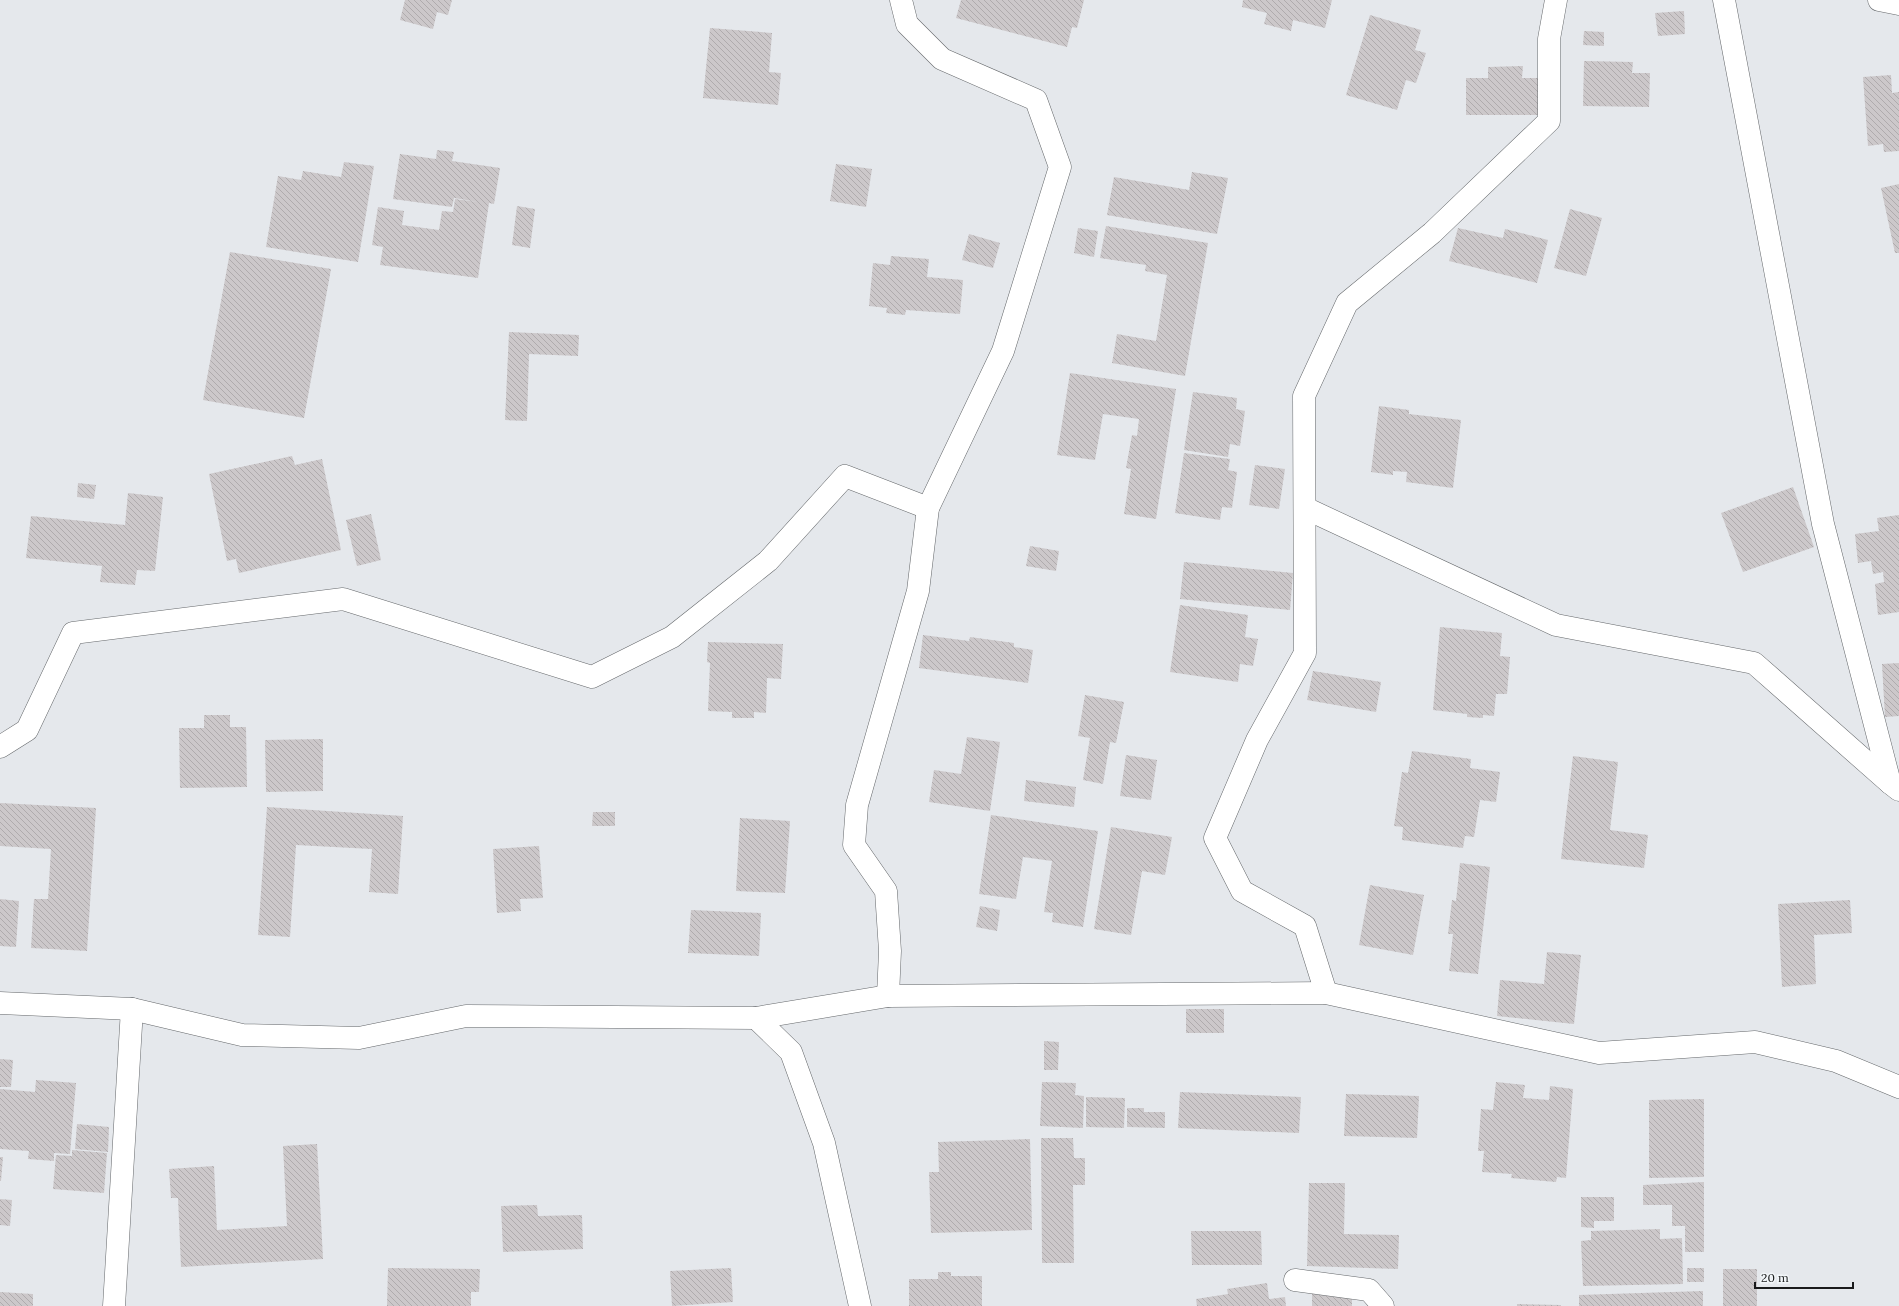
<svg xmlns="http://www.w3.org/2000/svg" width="1899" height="1306" viewBox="0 0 1899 1306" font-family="Lora,serif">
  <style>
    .building { fill: url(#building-back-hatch) }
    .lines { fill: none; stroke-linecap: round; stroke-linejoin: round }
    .minor-casing { stroke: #65686b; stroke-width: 23 }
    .minor { stroke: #fff; stroke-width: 22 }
  </style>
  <defs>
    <pattern id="building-back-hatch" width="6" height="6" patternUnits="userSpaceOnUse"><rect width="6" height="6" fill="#ccc8ca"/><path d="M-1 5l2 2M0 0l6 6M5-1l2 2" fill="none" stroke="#afabad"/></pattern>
  </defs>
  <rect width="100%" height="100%" fill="#e5e8ec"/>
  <g class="building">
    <polygon points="405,0 452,0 448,15 437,12 433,29 400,20"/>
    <polygon points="961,0 1084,0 1077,28 1072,27 1067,47 956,18"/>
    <polygon points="1243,0 1332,0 1325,28 1293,20 1291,31 1264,24 1267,13 1242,7"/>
    <polygon points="1684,11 1685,34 1658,36 1655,13"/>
    <polygon points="1370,15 1421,30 1415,50 1426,53 1416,83 1406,80 1397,110 1346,95"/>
    <polygon points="710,28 772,33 769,72 781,73 778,105 703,98"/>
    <polygon points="1584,31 1604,32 1604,46 1583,45"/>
    <polygon points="1584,61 1633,62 1632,73 1650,73 1649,107 1583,106"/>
    <polygon points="1523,66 1522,78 1540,78 1540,115 1466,115 1466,78 1488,78 1488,67"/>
    <polygon points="1891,75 1892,93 1899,92 1899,151 1884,152 1883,144 1868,146 1863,77"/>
    <polygon points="437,150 454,152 452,161 500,168 494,204 489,203 478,278 380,265 383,247 372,245 378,207 404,211 402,225 439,230 442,211 453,212 455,199 478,202 454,198 452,207 393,199 400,154 436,159"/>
    <polygon points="344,162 374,166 358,262 266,247 278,176 301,180 303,171 341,177"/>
    <polygon points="836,164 872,169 866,207 830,201"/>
    <polygon points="1192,172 1228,178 1217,234 1107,215 1114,177 1189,190"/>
    <polygon points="1899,184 1899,253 1895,253 1881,188"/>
    <polygon points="517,206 535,209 530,248 512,245"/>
    <polygon points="1570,209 1602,218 1586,276 1554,268"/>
    <polygon points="1106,226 1208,243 1185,376 1112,363 1117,334 1156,341 1167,275 1145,271 1146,265 1100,258"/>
    <polygon points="1078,228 1098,231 1094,257 1074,253"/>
    <polygon points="1458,228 1503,238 1505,229 1548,240 1537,283 1449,261"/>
    <polygon points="969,234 1000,243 993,268 962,260"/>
    <polygon points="230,252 331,269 304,418 203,400"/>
    <polygon points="891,256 929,259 927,277 963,280 960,314 906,310 905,315 886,313 887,308 869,306 873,263 890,265"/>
    <polygon points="509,332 579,335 578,356 529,354 527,421 505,420"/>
    <polygon points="1070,373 1176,389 1156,519 1124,514 1131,469 1126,468 1132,435 1137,436 1139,419 1103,414 1095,460 1057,455"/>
    <polygon points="1193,392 1237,398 1236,409 1245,411 1240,446 1230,444 1228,457 1184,450"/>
    <polygon points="1379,406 1409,410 1409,414 1461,420 1453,488 1406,482 1407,472 1393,471 1393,475 1371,472"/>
    <polygon points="1184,453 1230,459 1228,470 1237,472 1232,508 1222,507 1220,520 1175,513"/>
    <polygon points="292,456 295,465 322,459 341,550 239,573 236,559 227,561 209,474"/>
    <polygon points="1255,465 1285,469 1279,509 1249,505"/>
    <polygon points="78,483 96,485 94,499 77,497"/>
    <polygon points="1793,487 1814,547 1743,572 1721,513"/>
    <polygon points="128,493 163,497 155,571 137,570 135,585 100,582 102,566 26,558 31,516 125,525"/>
    <polygon points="371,514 381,560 357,566 346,520"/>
    <polygon points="1899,515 1899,612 1878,615 1875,584 1884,582 1883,572 1873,574 1871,561 1858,563 1855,534 1879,531 1877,518"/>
    <polygon points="1030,546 1059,551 1056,571 1026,566"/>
    <polygon points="1184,562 1293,573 1290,610 1180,599"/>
    <polygon points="1180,605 1248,615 1245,637 1258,639 1253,666 1240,664 1238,682 1170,672"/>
    <polygon points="1440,627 1502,633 1500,656 1510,657 1507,694 1496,694 1494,716 1483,715 1483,718 1467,717 1467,714 1433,710"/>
    <polygon points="923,635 969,641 970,637 1014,643 1014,647 1033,650 1028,683 919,668"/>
    <polygon points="708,642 783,644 781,679 767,678 766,713 754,712 754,718 732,718 732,712 708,711 710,663 707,662"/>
    <polygon points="1899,663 1899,716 1885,717 1882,664"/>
    <polygon points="1313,671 1381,682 1376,712 1307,700"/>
    <polygon points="1085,695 1124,702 1116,743 1110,742 1103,784 1083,780 1090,738 1078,736"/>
    <polygon points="204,715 230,715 230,727 246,727 247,787 180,788 179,728 204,728"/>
    <polygon points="967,737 1000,742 990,811 929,802 934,770 961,774"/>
    <polygon points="323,739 323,791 266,792 265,740"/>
    <polygon points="1412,751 1471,759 1470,768 1500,772 1496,802 1480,800 1474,837 1465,836 1463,848 1402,840 1403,827 1394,826 1402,772 1408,773"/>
    <polygon points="1126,755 1157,760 1151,800 1120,796"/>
    <polygon points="1573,756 1618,762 1610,830 1648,835 1644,868 1561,859"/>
    <polygon points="1026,780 1076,787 1074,807 1024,801"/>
    <polygon points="0,803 96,808 87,951 31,948 34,899 48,899 51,849 0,846"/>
    <polygon points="267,807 403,816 398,894 369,892 372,849 296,845 290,937 258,935"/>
    <polygon points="593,812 615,812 615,826 592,826"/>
    <polygon points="991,815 1098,831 1083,927 1052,922 1053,913 1044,912 1052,861 1023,857 1016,899 979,894"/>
    <polygon points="740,818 790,821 785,893 736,891"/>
    <polygon points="1111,827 1172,837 1165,875 1142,871 1131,935 1094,929"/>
    <polygon points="539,846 543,898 520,899 521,911 497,913 493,849"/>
    <polygon points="1460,863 1490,867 1478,974 1449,971 1453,934 1448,934 1452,900 1456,901"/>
    <polygon points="1370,885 1424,895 1413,955 1359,945"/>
    <polygon points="0,899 19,901 16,947 0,946"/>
    <polygon points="1850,900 1852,933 1814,935 1816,984 1782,987 1778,904"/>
    <polygon points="980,906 1000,910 997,931 976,927"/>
    <polygon points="691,910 761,913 759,956 688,953"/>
    <polygon points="1547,952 1581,955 1574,1024 1497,1016 1500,980 1544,984"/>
    <rect x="1186" y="1009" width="38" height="24"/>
    <polygon points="1044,1041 1059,1042 1058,1070 1044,1070"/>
    <polygon points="0,1059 13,1060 11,1087 0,1087"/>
    <polygon points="36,1080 76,1083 70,1154 54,1153 54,1161 28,1159 29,1151 0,1149 0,1089 35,1092"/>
    <polygon points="1042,1082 1076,1083 1075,1095 1084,1096 1083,1128 1040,1126"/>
    <polygon points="1496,1082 1525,1085 1523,1098 1549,1100 1550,1086 1573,1089 1566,1178 1557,1177 1556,1182 1511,1178 1512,1174 1482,1172 1484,1151 1478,1151 1481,1109 1493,1110"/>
    <polygon points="1180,1092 1301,1097 1299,1133 1178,1128"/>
    <polygon points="1346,1094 1419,1096 1417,1138 1344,1136"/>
    <polygon points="1086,1097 1125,1098 1124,1128 1086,1127"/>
    <polygon points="1704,1099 1704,1177 1649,1178 1649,1100"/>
    <polygon points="1127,1108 1144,1108 1144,1112 1165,1112 1165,1128 1127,1127"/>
    <polygon points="77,1124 109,1127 108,1152 75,1149"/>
    <polygon points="1041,1138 1073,1138 1074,1158 1085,1158 1085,1185 1073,1185 1074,1263 1042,1263"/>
    <polygon points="1030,1139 1032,1230 931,1233 929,1172 939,1172 938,1142"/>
    <polygon points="317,1144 323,1259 181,1267 178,1198 171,1198 169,1169 214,1166 217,1230 287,1226 283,1146"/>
    <polygon points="72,1150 107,1153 104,1193 53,1189 56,1155 72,1156"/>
    <polygon points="0,1157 3,1157 1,1181 0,1181"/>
    <polygon points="1704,1182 1704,1252 1685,1252 1685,1226 1672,1226 1672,1205 1643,1205 1643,1185"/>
    <polygon points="1309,1183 1345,1183 1344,1234 1399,1235 1398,1269 1307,1266"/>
    <polygon points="1581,1197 1614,1197 1614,1221 1594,1221 1594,1228 1581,1227"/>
    <polygon points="0,1199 12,1200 10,1226 0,1225"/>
    <polygon points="537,1205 538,1216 582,1215 583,1249 503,1252 501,1206"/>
    <polygon points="1660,1229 1660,1239 1682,1238 1683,1284 1583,1286 1581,1241 1591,1240 1591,1231"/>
    <polygon points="1191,1231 1261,1231 1262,1265 1192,1265"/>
    <polygon points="388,1268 480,1269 479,1292 471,1292 471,1306 387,1306"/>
    <polygon points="731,1268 733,1302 672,1306 670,1271"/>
    <rect x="1687" y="1268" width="17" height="14"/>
    <rect x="1723" y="1269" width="34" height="37"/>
    <polygon points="938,1272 951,1272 951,1276 982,1276 982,1306 909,1306 909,1279 938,1279"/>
    <polygon points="1267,1283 1269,1299 1285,1297 1286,1306 1197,1306 1196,1299 1228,1294 1227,1289"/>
    <polygon points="1703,1291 1703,1306 1579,1306 1579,1295"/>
    <polygon points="0,1292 33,1294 33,1306 0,1306"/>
    <rect x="1312" y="1292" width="40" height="14"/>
    <polygon points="1517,1304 1561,1305 1561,1306 1517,1306"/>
  </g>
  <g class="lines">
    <defs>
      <g id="minor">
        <polyline points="1724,0 1823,524 1890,783 1899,790"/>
        <polyline points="1879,0 1899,4"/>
        <polyline points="1305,508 1556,625 1754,663 1890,783"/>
        <polyline points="0,747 27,730 73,633 343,599 592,677 672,637 768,561 845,476 928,508"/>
        <polyline points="1326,993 1305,926 1242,891 1215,838 1257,740 1305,653 1304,396 1347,303 1432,233 1549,121 1549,39 1556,0"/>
        <polyline points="888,996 890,951 886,891 854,845 857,805 918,591 928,508 1003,351 1060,167 1036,100 942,59 907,24 901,0"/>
        <polyline points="0,1003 132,1009 242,1035 359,1038 466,1016 756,1018 888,996 1326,993 1599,1053 1755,1042 1836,1061 1899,1087"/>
        <polyline points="756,1018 791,1052 824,1143 860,1306"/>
        <polyline points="1295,1280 1369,1290 1383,1306"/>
        <polyline points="114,1306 132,1009"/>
      </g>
    </defs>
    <use href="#minor" class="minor-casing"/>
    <use href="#minor" class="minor"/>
  </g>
  <path d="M1755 1282v6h98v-6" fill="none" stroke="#191a1b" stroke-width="2"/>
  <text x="1761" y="1282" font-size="12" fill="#191a1b" stroke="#f2f6f9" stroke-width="3" paint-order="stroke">20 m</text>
</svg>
